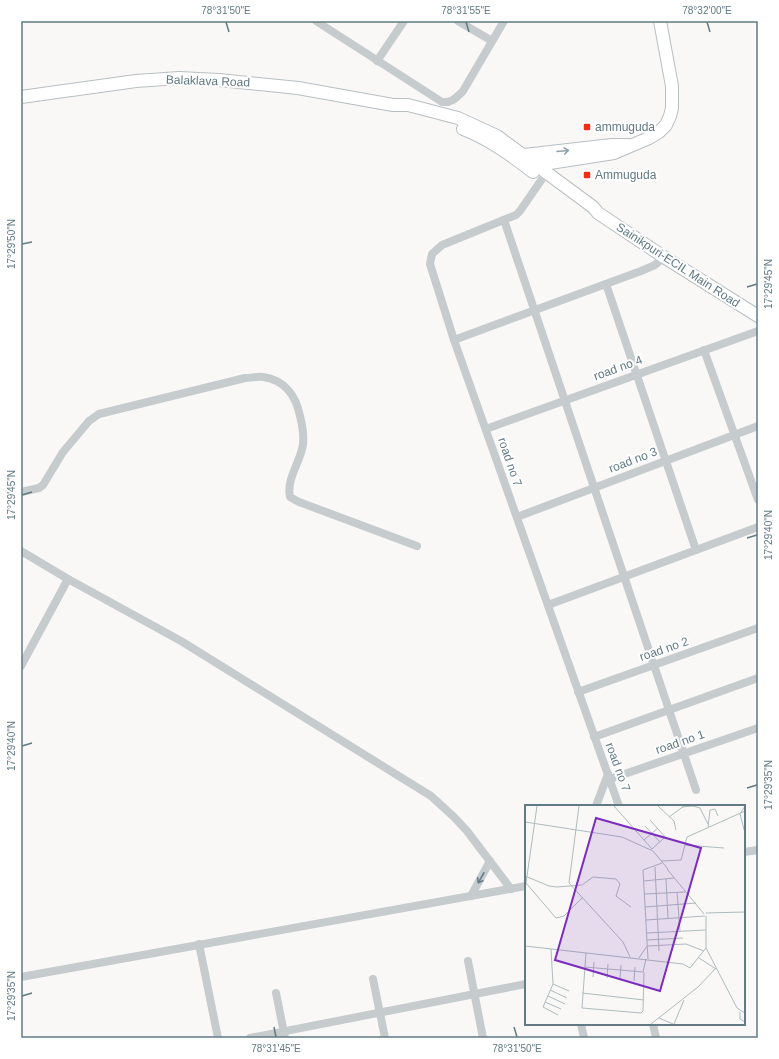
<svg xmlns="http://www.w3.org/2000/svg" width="779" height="1059" viewBox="0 0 779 1059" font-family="Arial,sans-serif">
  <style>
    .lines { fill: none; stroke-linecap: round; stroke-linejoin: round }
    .secondary-casing { stroke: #b8bfc3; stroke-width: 14 }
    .street { stroke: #c6cbce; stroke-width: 8 }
    .secondary { stroke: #fff; stroke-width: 12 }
    .oneway { stroke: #90a2a9 }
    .oneway2 { stroke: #667e88 }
    .ticks { fill: none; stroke: #617a84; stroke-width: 1.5 }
    .poi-dot { fill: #f42c1a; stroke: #fff; stroke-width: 1.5 }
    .labels { text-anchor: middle; stroke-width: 4; stroke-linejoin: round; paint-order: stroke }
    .street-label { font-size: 12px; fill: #617a84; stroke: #fff }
    .poi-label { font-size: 12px; fill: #617a84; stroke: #fff; text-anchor: start }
    .inset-road { fill: none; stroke: #aebbbe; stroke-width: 1 }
    .view { fill: #7b2cbf; fill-opacity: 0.15; stroke: #7b2cbf; stroke-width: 2 }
    .inset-edge { fill: none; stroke: #617a84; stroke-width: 2 }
    .neatline { fill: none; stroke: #617a84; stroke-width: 1.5 }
    .ticks-label { font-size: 10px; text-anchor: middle; fill: #617a84 }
  </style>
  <rect width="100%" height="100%" fill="#f9f8f6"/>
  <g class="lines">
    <defs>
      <g id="secondary">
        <polyline points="21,97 136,81 179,78 219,80 298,88 393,105 408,105 458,118 497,136 593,207 598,213 664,257 758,316"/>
        <path d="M 463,129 C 489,139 511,155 533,172"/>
        <polyline points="522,157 524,155 612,145 628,145"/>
        <polyline points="534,168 537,165 614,153 649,138 659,132 666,125 670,116 672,108 672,86 660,21"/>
      </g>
    </defs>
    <use href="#secondary" class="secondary-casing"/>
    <g class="street">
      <path d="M 316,21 L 442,102 C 452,103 456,98 463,91 L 504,21"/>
      <polyline points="458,21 492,41"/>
      <polyline points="377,61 404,21"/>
      <polyline points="542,179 520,211 516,215 442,245 432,254 430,264 454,340 619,806"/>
      <polyline points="504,220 696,790"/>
      <polyline points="606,284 696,550"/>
      <polyline points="454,340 641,271 655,265 664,257"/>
      <polyline points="704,350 758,500"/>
      <polyline points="486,429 758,331"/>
      <path d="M 21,492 L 39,488 L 43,485 L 63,452 L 89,421 L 99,414 L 245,378 C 251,378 258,376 263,377 C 285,380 296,396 300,416 C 302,424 304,435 303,444 C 301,462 286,478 290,497 L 299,502 L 417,546"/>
      <polyline points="517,517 758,426"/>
      <polyline points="21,551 68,579 181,641 431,796 454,817 467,831 511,889"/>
      <polyline points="548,605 758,527"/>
      <polyline points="21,666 68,579"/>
      <polyline points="578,692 758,628"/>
      <polyline points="594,737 758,678"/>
      <polyline points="610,779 758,728"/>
      <polyline points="596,806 608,774"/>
      <polyline points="744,852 758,850"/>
      <polyline points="471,896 490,861"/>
      <polyline points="199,944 218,1038"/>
      <polyline points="468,961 483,1038"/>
      <polyline points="21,977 526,886"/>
      <polyline points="373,979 385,1038"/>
      <polyline points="276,993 285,1038"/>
      <polyline points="581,1024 584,1038"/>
      <polyline points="653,1024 656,1038"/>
      <polyline points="250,1038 526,984"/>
    </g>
    <use href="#secondary" class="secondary"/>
  </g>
  <defs><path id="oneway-shaft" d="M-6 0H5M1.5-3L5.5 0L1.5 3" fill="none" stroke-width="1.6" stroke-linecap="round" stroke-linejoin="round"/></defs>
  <use class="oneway" href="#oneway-shaft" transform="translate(563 151) rotate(-5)"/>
  <use class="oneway2" href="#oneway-shaft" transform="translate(481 878) rotate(119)"/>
  <path class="ticks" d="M 226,22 L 229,32M 466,22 L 469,32M 707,22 L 710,32M 22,244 L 32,242M 747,287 L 757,284M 22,495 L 32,492M 747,538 L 757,535M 22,746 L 32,743M 747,788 L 757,785M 22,996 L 32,993M 274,1027 L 276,1037M 514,1027 L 517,1037"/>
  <g class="poi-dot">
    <rect x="583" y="123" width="8" height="8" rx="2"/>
    <rect x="583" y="171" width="8" height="8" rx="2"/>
  </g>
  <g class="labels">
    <g class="street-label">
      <text transform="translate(208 81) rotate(2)" y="4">Balaklava Road</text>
      <text transform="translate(678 265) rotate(33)" y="4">Sainikpuri-ECIL Main Road</text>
      <text transform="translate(618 368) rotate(-20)" y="4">road no 4</text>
      <text transform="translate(633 460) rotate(-21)" y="4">road no 3</text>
      <text transform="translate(510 462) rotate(71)" y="4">road no 7</text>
      <text transform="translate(664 649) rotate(-19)" y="4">road no 2</text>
      <text transform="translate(680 742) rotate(-19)" y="4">road no 1</text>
      <text transform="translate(618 767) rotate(70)" y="4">road no 7</text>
    </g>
    <g class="poi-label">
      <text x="595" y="131">ammuguda</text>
      <text x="595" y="179">Ammuguda</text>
    </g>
  </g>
  <g transform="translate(525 805)">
    <rect width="220" height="220" fill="#f9f8f6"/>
    <path class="inset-road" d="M 54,1 L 44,78 L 98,137 L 105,152M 89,1 L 127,44 L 140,32 L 125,15M 133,1 L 149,16 L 151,25M 220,1 L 215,9 L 220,28M 157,2 L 168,1 L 175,3 L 183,19M 144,12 L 159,1M 0,17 L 97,32 L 128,46 L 143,64M 120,21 L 135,37M 183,22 L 185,5 L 190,4 L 193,11M 119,35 L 133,23M 160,40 L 199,43M 136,56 L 156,55 L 162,32 L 220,6M 130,62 L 134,146M 142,64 L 179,109M 0,71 L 24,81 L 32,82 L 57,80 L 68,72 L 91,74 L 95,79 L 91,91 L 106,102M 141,74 L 143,113M 119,76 L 149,73M 1,78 L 31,113 L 39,111 L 57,93M 0,85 L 12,1M 152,87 L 155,126M 119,89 L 160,87M 120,102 L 171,98M 181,108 L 220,107M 181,111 L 181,143 L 212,203 L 220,208M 121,115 L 180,111M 122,128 L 181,125M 122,135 L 158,133M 0,141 L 158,159 L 165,163 L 181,143M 123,141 L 161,139 L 179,146M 26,144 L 28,179 L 18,202 L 33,210M 61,148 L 57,203 L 116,208 L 118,206 L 119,167M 114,153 L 122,141M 174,153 L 191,164M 123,154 L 118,65 L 137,58M 60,162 L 118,167 L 121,154M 68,172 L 69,157M 82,173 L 83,159M 95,174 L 96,160M 109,176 L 110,162M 28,179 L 44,186M 25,185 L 42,193M 57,188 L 119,195M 23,191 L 40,199M 20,197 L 36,204M 215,207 L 215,214 L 220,217M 134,213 L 148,219M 126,219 L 173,182 L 191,163M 149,219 L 159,195"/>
    <path class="view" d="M 71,13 L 176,43 L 135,186 L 30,155 Z"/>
    <rect width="220" height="220" class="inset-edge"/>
  </g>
  <rect width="779" height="1059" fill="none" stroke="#ffffff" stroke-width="44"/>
  <rect x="22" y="22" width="735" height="1015" class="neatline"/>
  <g class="ticks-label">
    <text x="226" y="14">78°31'50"E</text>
    <text x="466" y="14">78°31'55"E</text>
    <text x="707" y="14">78°32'00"E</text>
    <text transform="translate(11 244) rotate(-90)" y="4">17°29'50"N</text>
    <text transform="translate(768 284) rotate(-90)" y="4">17°29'45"N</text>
    <text transform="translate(11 495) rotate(-90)" y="4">17°29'45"N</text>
    <text transform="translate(768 535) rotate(-90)" y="4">17°29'40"N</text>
    <text transform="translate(11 746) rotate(-90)" y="4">17°29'40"N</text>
    <text transform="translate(768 785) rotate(-90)" y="4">17°29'35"N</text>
    <text transform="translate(11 996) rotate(-90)" y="4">17°29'35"N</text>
    <text x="276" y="1052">78°31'45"E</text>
    <text x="517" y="1052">78°31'50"E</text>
  </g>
</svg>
